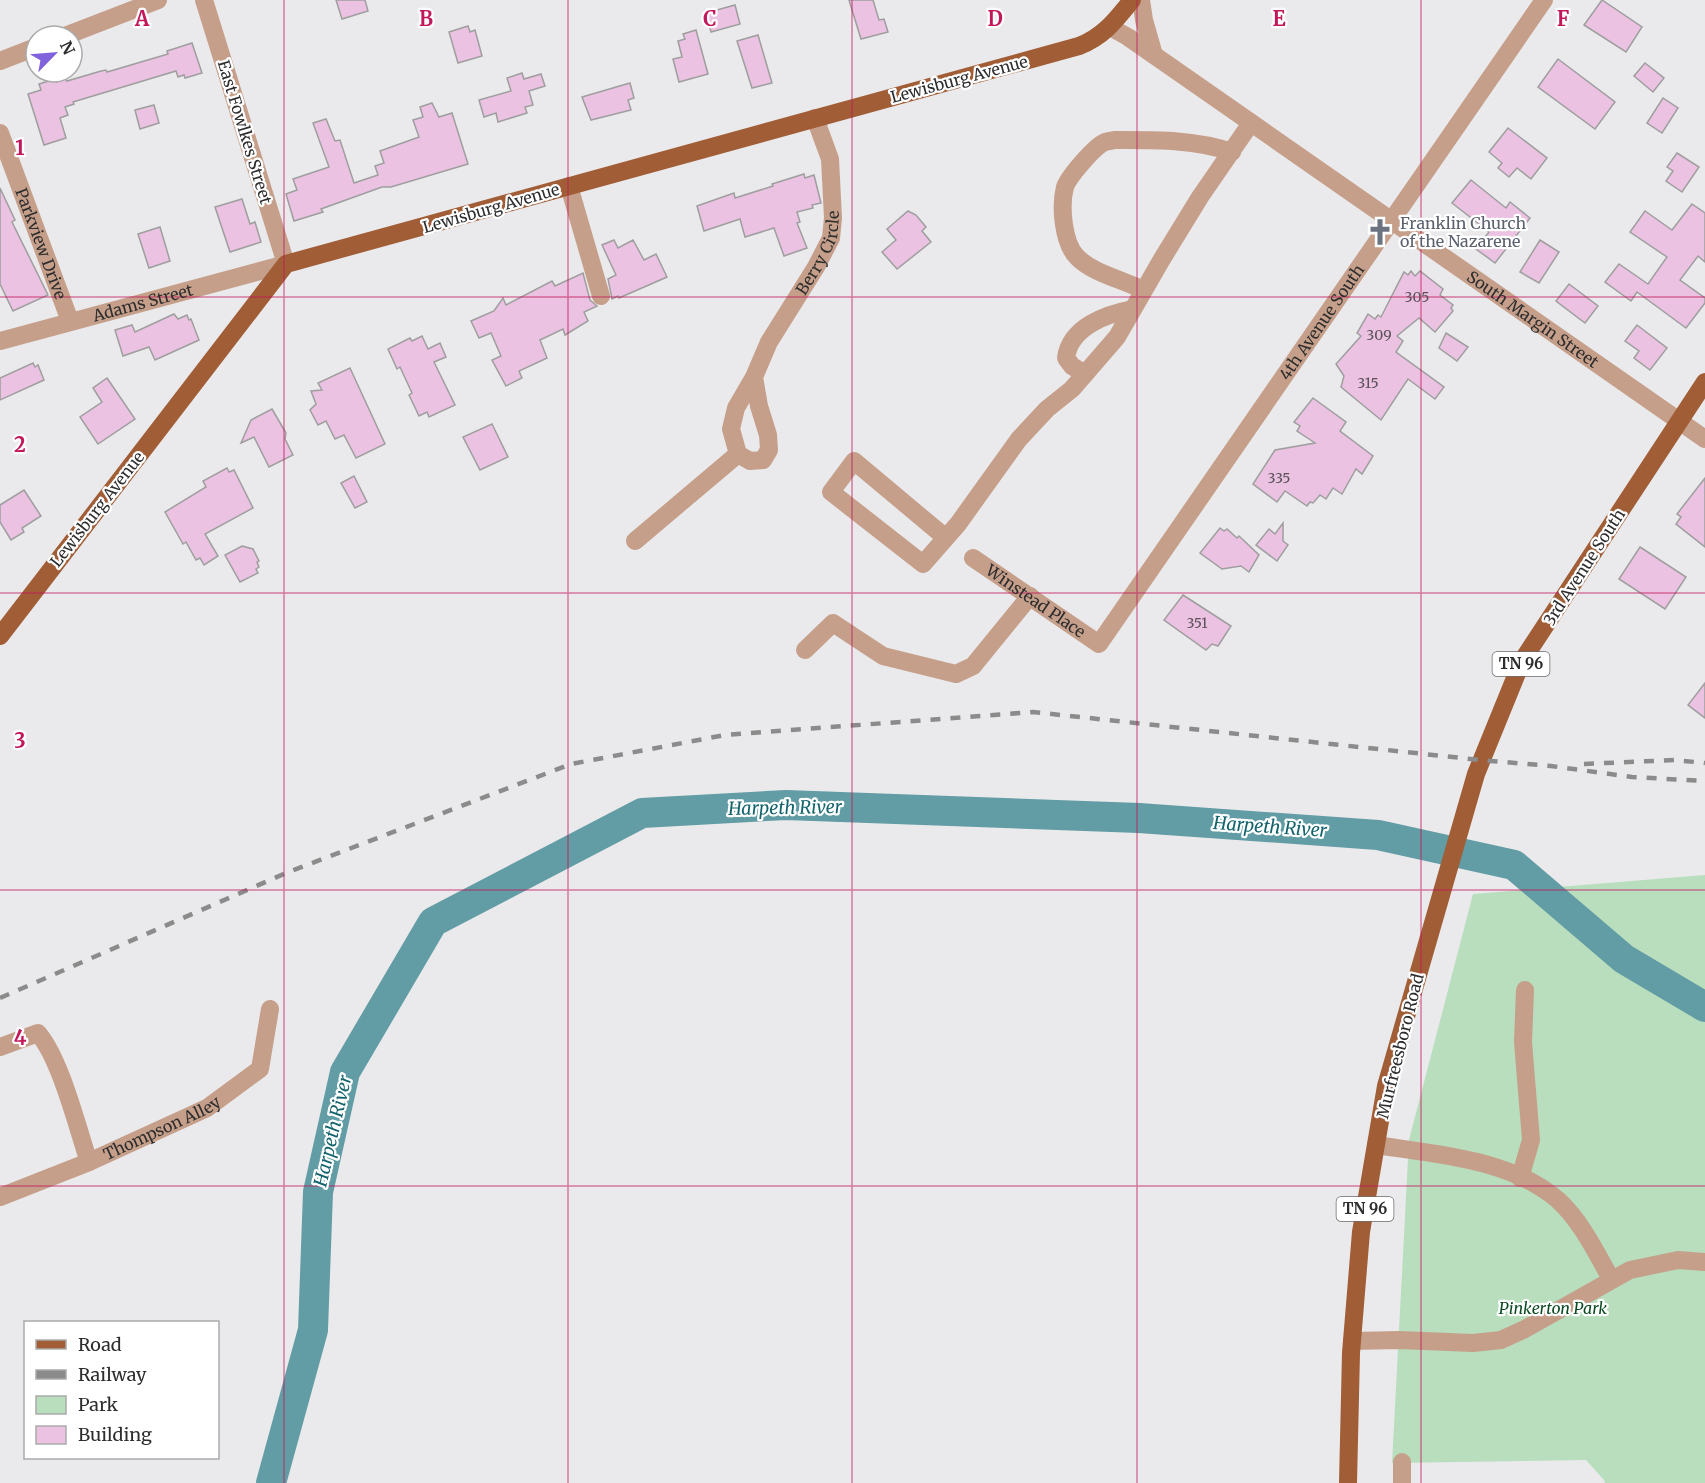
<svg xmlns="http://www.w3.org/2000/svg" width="1705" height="1483" viewBox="0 0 1705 1483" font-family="Merriweather,serif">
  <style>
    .green { fill: #b8debe }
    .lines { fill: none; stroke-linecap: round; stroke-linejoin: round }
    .river { stroke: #629ca4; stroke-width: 30 }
    .building { fill: #ebc2e1; stroke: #9f9e9f; stroke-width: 1.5 }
    .minor { stroke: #c69f8a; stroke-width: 18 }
    .major { stroke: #a15d36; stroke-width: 18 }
    .rail { stroke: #8b8b8c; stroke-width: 4.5; stroke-dasharray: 10 10; stroke-linecap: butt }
    .grid { fill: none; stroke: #c2185b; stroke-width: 1.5; stroke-opacity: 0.55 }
    .labels { text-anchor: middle; stroke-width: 4.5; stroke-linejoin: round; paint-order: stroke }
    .number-label { font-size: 14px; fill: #5c525b }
    .shield { fill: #fff; stroke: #6c6c6d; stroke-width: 1.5 }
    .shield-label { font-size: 15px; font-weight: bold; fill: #2d2d2e }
    .street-label { font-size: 16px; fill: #2d2d2e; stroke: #fff }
    .worship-label { font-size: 16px; fill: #5b616d; stroke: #fff; text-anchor: start }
    .park-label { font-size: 16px; font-style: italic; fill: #0a4a21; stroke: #fff }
    .water-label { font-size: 18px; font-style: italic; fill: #12636c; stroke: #fff }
    .grid-label { font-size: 20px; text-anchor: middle; font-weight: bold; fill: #c2185b; stroke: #fff; stroke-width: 4.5; stroke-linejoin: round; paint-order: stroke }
  </style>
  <rect width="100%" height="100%" fill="#eaeaec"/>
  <polygon class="green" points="1705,875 1705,1483 1605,1483 1604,1480 1586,1460 1392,1463 1409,1140 1473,894"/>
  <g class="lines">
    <polyline class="river" points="271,1483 313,1330 318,1192 345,1072 433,922 642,813 786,805 1139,818 1378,835 1514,865 1624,959 1705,1007"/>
  </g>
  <g class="building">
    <polygon points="336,0 365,0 368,11 342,19"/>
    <polygon points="849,0 873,0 879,20 884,19 888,32 861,39"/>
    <polygon points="1602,0 1642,27 1626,52 1584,25"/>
    <polygon points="735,5 740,24 711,32 706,13"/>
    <polygon points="468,26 470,32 475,30 482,56 458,63 449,32"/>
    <polygon points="696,30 708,74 679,82 673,59 682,57 678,41 685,39 683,34"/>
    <polygon points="758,35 772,83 752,88 737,41"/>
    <polygon points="192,43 202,73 185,78 184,75 178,77 176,71 73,102 74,104 65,107 68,115 60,118 66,138 44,145 28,94 41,90 39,84 55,79 56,82 66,79 67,81 101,71 106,70 107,72 168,54 167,51"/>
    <polygon points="1558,59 1615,102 1595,129 1538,87"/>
    <polygon points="1645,63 1664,78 1653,92 1634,76"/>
    <polygon points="522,73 524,79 541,74 545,86 529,91 533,105 525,107 527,113 498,122 496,113 484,117 479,100 511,91 507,78"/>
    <polygon points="630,83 634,98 628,100 631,110 591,120 582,97"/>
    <polygon points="1663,98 1678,108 1662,133 1647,123"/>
    <polygon points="432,103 439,117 452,113 468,164 391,187 382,187 321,209 323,212 294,221 286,194 297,190 293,179 329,167 313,123 326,119 335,141 340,140 354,183 378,175 375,166 384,163 380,151 419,137 413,120 423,117 420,107"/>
    <polygon points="154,105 159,123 140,129 135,110"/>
    <polygon points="1508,128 1547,158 1531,179 1517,168 1509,177 1498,168 1502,163 1489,152"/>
    <polygon points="1677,153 1699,167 1682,192 1666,181 1673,171 1667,167"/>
    <polygon points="804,174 805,178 814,175 821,203 812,205 813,208 797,212 800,222 797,223 807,248 784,256 774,228 745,237 740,219 704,231 697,206 734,193 735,198 773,186 772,184"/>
    <polygon points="1471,180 1506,208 1510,202 1530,218 1495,263 1476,249 1489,232 1452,203"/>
    <polygon points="0,188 15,220 12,222 48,295 13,311 0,284"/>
    <polygon points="242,199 250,224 255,222 261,242 230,252 215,207"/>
    <polygon points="1692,204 1705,213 1705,262 1698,256 1680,280 1705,298 1705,303 1686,328 1637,292 1631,301 1605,282 1619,264 1648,284 1667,257 1630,232 1645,211 1672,230"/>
    <polygon points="908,211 916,215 926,227 922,231 931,242 897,269 882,252 896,240 887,229"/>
    <polygon points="160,227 170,261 149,268 138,234"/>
    <polygon points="614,240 618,248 633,240 644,260 656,254 667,277 619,298 618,296 612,299 608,279 616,275 602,245"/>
    <polygon points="1540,240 1559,252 1539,283 1520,272"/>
    <polygon points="1411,271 1415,276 1420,271 1443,289 1440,295 1453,305 1451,308 1453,311 1435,332 1419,318 1397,336 1403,341 1396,352 1444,387 1435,399 1408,379 1381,420 1341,387 1344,376 1336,364 1361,336 1357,333 1368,314 1375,319 1378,315 1381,317 1404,272 1408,275"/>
    <polygon points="583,273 590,300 597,306 584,312 588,321 565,335 563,329 540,340 547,358 519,371 522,378 506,386 492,360 501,356 491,333 479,338 471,321 494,311 503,298 506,305 552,281 555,286"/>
    <polygon points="1569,284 1598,306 1585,323 1556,301"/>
    <polygon points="174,314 178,319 187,315 189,320 191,319 199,340 155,360 149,347 123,356 115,330 132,325 135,332"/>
    <polygon points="1637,325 1667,348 1650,370 1634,358 1639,351 1625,341"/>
    <polygon points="1446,333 1468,347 1457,361 1439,348"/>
    <polygon points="422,336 428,349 440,343 446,357 434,362 455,405 429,417 427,412 419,416 409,395 412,393 400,367 397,369 388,349 410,338 412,341"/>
    <polygon points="33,363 35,367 38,365 44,380 0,400 0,378"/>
    <polygon points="350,368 385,444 356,458 344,435 335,439 326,421 318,425 310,410 316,404 311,391 322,390 318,383"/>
    <polygon points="107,378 135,419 98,444 80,417 102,402 93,388"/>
    <polygon points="1313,398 1346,422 1340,431 1373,456 1362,474 1356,469 1342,494 1333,488 1326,499 1320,495 1313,503 1310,502 1307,506 1285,491 1277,502 1253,484 1275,450 1315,443 1297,431 1300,426 1294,422"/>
    <polygon points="272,409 286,433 285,439 293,455 269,467 254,437 241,443 251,420"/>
    <polygon points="492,424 508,457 480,470 463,437"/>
    <polygon points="227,468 229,472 234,470 253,508 205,534 218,556 204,565 200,558 196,560 186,542 183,544 165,512 206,487 203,481"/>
    <polygon points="354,476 367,502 355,508 341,483"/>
    <polygon points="1705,478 1705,547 1676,524 1681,517 1677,514"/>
    <polygon points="24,490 41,516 22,528 24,532 11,540 0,522 0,505"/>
    <polygon points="1283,523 1283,541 1288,545 1277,561 1256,545 1269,529 1275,534"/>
    <polygon points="1220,528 1224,531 1227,529 1237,538 1239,536 1259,555 1249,572 1241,566 1222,569 1200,553"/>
    <polygon points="242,546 253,549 259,561 257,562 259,567 256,569 258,573 240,582 225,555"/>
    <polygon points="1640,547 1686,577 1665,609 1619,579"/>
    <polygon points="1183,595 1231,626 1218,646 1212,644 1206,650 1164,620"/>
    <polygon points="1705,683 1705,718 1688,705"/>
  </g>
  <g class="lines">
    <g class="minor">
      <polyline points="1141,0 1144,20 1154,55"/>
      <path id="s1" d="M 1110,27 L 1128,37 L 1705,439"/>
      <polyline points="65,36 158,0"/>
      <polyline points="0,61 36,47"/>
      <path id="s2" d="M 0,133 L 70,321"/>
      <polyline points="569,186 601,296"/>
      <path d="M 1143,290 C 1124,280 1092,273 1077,257 C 1063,243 1060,206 1065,187 C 1069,176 1095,146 1105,142 C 1108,141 1111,141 1114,140 C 1153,140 1194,139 1232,152"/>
      <path id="s3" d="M 0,341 L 286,264 L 204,0"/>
      <path d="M 1085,374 L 1072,366 L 1066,358 C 1070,327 1106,314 1133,309"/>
      <path id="s4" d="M 754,377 L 736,408 L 731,429 L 738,454 L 750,461 L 763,460 L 769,450 L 768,435 L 759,406 L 754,377 L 769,342 L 816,267 L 831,238 L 833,218 L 830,159 L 815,118"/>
      <polyline points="946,538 854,461 831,492 923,564 958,524 1019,439 1047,409 1072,389 1117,337 1162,259 1200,197 1251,123"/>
      <polyline points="635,541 738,454"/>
      <path id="s5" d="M 973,558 L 1099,644 L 1544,0"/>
      <polyline points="805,650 833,623 883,656 956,674 973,666 1030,596"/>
      <path d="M 0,1047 L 38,1033 C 61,1060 77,1127 89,1162"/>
      <path d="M 1376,1145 C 1435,1154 1511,1159 1558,1200 C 1581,1221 1596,1252 1611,1279"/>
      <polyline points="1520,1178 1531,1140 1523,1042 1525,990"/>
      <path id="s6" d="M 0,1197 L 89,1162 L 207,1108 L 260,1069 L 270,1009"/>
      <polyline points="1352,1341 1399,1340 1473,1343 1501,1340 1525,1329 1630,1270 1678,1260 1705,1262"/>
      <polyline points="1402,1462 1402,1483"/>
    </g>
    <g class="major">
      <path d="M 0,636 L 286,264 L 1079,46 C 1103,37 1116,20 1132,0"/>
      <polyline points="1348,1483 1351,1353 1361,1232 1386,1086 1476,774 1522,661 1705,382"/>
    </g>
    <g class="rail">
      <polyline points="1584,764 1675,760 1705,763"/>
      <polyline points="0,998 286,873 571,764 725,735 1033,712 1480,760 1551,766 1632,777 1705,781"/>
    </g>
  </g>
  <path class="grid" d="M 284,0 L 284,1483M 568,0 L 568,1483M 852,0 L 852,1483M 1137,0 L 1137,1483M 1421,0 L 1421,1483M 0,297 L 1705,297M 0,593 L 1705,593M 0,890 L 1705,890M 0,1186 L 1705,1186"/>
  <defs>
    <symbol id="church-bare" viewBox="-9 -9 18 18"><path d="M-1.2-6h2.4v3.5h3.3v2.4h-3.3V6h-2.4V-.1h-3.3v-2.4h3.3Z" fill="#6b7280" stroke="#fff" stroke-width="2.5" paint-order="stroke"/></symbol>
  </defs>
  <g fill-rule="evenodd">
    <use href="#church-bare" x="1361" y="213" width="38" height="38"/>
  </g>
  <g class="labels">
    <g class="number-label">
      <text x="1417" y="302">305</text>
      <text x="1379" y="340">309</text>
      <text x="1368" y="388">315</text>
      <text x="1279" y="483">335</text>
      <text x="1197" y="628">351</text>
    </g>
    <g class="shield">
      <rect x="1492.5" y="652" width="57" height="24" rx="4.5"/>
      <rect x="1336.5" y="1197" width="57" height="24" rx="4.5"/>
    </g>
    <g class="shield-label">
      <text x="1521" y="669">TN 96</text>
      <text x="1365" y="1214">TN 96</text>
    </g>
    <g class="street-label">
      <text transform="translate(959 79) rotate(-15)" y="6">Lewisburg Avenue</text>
      <text transform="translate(245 132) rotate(73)" y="6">East Fowlkes Street</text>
      <text transform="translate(491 208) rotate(-16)" y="6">Lewisburg Avenue</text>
      <text dy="6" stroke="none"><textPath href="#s2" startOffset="118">Parkview Drive</textPath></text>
      <text dy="6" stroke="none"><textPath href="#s4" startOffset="338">Berry Circle</textPath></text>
      <text dy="6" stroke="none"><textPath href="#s3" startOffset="148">Adams Street</textPath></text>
      <text dy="6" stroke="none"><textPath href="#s1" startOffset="514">South Margin Street</textPath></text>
      <text dy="6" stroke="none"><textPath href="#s5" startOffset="544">4th Avenue South</textPath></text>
      <text transform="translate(97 509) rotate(-52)" y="6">Lewisburg Avenue</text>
      <text transform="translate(1584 567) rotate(-57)" y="6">3rd Avenue South</text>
      <text dy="6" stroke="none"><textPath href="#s5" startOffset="76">Winstead Place</textPath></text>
      <text transform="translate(1400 1046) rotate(-76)" y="6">Murfreesboro Road</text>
      <text dy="6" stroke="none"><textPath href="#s6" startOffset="176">Thompson Alley</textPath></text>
    </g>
    <g class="worship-label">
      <text x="1400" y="229">Franklin Church<tspan x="1400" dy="18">of the Nazarene</tspan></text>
    </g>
    <g class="park-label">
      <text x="1553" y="1314">Pinkerton Park</text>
    </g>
    <g class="water-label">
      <text transform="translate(785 808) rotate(-1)" y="6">Harpeth River</text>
      <text transform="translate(1270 827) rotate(4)" y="6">Harpeth River</text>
      <text transform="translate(333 1131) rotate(-77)" y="6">Harpeth River</text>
    </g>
  </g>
  <g class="grid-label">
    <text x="142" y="26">A</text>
    <text x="426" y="26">B</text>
    <text x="710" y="26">C</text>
    <text x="995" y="26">D</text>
    <text x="1279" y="26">E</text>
    <text x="1563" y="26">F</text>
    <text x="20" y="155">1</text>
    <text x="20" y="452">2</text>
    <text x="20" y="748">3</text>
    <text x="20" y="1045">4</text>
  </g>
  <rect x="24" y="1321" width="195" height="138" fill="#ffffff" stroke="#ababab" stroke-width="1.5"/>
  <rect x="36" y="1340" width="30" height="9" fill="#a15d36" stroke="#ababab" stroke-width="1.5"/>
  <text x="78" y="1351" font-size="18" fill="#2d2d2e">Road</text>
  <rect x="36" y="1370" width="30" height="9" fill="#8b8b8c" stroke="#ababab" stroke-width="1.5"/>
  <text x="78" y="1381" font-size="18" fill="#2d2d2e">Railway</text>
  <rect x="36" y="1396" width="30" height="18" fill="#b8debe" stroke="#ababab" stroke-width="1.5"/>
  <text x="78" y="1411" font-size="18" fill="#2d2d2e">Park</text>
  <rect x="36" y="1426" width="30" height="18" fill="#ebc2e1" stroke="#ababab" stroke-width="1.5"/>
  <text x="78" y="1441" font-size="18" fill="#2d2d2e">Building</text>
  <g transform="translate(54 54) rotate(65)"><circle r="28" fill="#ffffff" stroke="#ababab" stroke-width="1.5"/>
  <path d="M0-4.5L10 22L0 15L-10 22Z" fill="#8062dd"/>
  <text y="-9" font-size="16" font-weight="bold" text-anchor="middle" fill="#2d2d2e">N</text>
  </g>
</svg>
